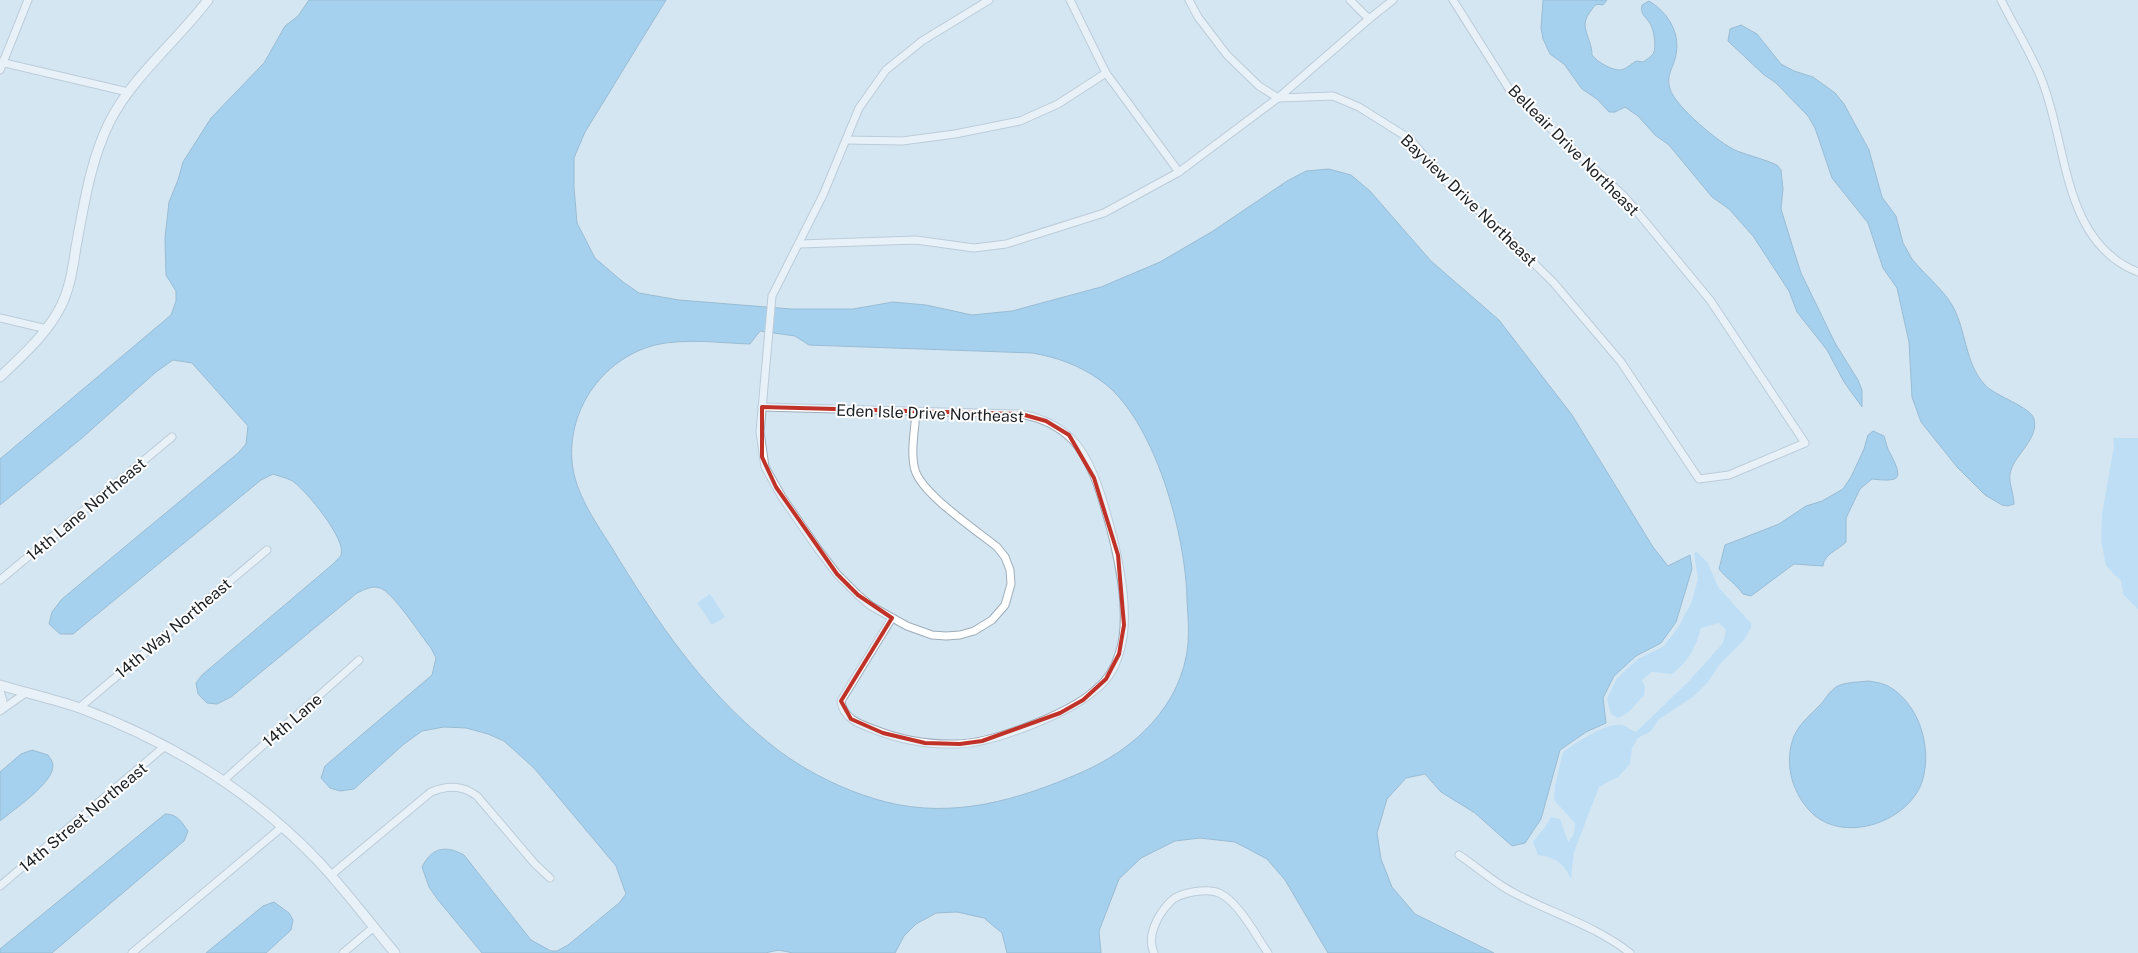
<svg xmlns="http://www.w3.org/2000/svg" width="2138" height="953" viewBox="0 0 2138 953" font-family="'Public Sans',sans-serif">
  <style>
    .green { fill: #a2d6fa }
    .water { fill: #6ab8ea; stroke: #528aae; fill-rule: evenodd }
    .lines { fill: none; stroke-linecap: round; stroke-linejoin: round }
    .minor-casing { stroke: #9dadb9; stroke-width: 9 }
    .tertiary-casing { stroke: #9dadb9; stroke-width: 11 }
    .minor { stroke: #fff; stroke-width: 7 }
    .tertiary { stroke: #fff; stroke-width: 9 }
    .marked { fill: none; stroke: #c03228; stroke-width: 4; stroke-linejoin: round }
    .labels { text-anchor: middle; stroke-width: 4; stroke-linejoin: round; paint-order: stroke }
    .street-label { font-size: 16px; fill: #191f23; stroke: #fff }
  </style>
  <rect width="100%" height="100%" fill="#d5e6f3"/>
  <g class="green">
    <polygon points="2113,438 2138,438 2138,609 2123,594 2121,581 2106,566 2101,540 2102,514 2114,446"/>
    <path d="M 1697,552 L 1708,563 L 1718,587 L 1751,623 L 1751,628 L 1744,640 L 1719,665 L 1708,682 L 1694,696 L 1658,720 L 1651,731 L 1638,738 L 1632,748 L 1630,764 L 1618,777 L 1599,787 L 1574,852 L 1571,879 C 1563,862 1556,858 1538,855 L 1533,842 L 1545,827 L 1551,817 L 1560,819 L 1568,842 L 1574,834 L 1575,823 L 1554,800 L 1555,785 L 1563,752 C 1576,743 1605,722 1622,725 C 1626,726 1632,730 1636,732 L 1690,680 L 1723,643 L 1726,630 L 1719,623 L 1701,628 C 1695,649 1690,659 1672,674 L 1652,672 L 1642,680 L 1645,687 L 1644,696 C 1633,705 1632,713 1618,718 L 1611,714 L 1607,699 L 1617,678 L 1638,659 L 1664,646 L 1679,626 L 1692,601 L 1698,579 L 1694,553 Z"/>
    <polygon points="710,594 725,617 712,625 697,603"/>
  </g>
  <g class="water">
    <path d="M 309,0 L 666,0 L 585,132 L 574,158 L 574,187 L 577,223 L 595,258 L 623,282 L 639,293 L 679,300 L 791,309 L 853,309 L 893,302 L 926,305 L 972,315 L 1012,311 L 1101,287 L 1160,262 L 1213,231 L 1287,181 L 1306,171 L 1329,169 L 1351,175 L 1370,191 L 1431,261 L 1499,320 L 1572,415 L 1653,547 L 1668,566 L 1690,555 L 1692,569 L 1676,622 L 1661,643 L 1636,656 L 1614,676 L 1603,698 L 1606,723 L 1586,732 L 1560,750 L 1541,819 L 1525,843 L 1512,846 L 1475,813 L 1441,792 L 1425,774 L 1406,778 L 1387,799 L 1377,833 L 1381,859 L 1392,887 L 1415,914 L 1494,953 L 1328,953 L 1285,880 L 1267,859 L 1235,842 L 1200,838 L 1175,841 L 1141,858 L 1119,879 L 1099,931 L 1101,953 L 1007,953 L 1002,933 L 984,918 L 957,912 L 936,913 L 916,924 L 904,936 L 895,953 L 793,953 L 779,950 L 765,953 L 482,953 L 438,900 L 429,887 L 422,867 C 432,847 446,845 464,855 L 531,940 L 551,951 L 557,951 L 568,945 L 619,903 L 626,894 L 616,866 L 534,768 L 504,741 L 488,734 L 466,728 L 444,727 L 422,731 L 404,744 L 354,789 L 340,791 L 330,788 L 321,778 L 325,766 L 432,675 L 436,658 L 431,648 C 421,636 393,592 380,588 C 372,585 364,590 357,593 L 231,697 L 217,704 L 207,703 L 198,694 L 196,683 L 202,675 L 333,564 C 335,561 340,558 341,555 C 347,540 307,492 295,483 C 289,478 281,477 273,474 L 261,480 L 73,634 L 60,634 L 49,624 L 52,612 L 62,599 L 238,453 L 246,444 L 248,426 L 192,363 L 173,360 L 156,372 L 82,438 L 0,505 L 0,459 L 171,315 L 176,301 L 176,291 L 166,275 L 165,238 L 169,202 L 178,180 L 183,162 L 211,118 L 264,63 L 285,26 L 298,16 ZM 760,331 L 795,336 L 809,345 L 1032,353 C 1056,357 1079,365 1100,380 C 1155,418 1186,536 1187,600 C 1188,615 1189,630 1188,644 C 1182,706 1134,750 1080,773 C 1018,800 954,819 886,802 C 844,791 802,770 769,743 C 703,690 655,619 612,548 C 597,524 578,498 573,469 C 564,414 601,359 655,345 C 685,338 720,343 750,344 Z"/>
    <path d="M 1543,0 L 1607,0 L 1603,5 C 1594,3 1595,6 1590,12 C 1578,28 1592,37 1592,55 C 1597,62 1613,71 1621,70 C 1626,69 1631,64 1636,61 L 1643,62 C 1646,60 1651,57 1653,54 C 1657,48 1654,28 1649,22 C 1645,16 1640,14 1642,5 L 1649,1 C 1669,13 1682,35 1675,59 C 1672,70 1666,76 1670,89 C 1675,106 1720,144 1737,151 C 1750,156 1764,159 1777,165 L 1781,170 L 1783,189 L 1781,209 L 1793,248 L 1801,273 L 1835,343 L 1858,380 L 1862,390 L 1862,407 L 1844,382 L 1827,350 L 1797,312 L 1789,291 L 1753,236 L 1729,209 L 1712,197 L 1669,145 L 1655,135 L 1638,116 L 1625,107 L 1615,112 L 1609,112 L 1597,99 L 1582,89 L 1564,64 L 1550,54 L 1543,39 L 1541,28 Z"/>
    <path d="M 1741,25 L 1757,34 L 1781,64 L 1794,71 L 1813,77 L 1835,93 L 1844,104 L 1869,150 L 1882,197 L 1896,216 L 1903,243 L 1912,259 C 1924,274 1942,288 1952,305 C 1967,331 1964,362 1985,385 C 1995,396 2031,407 2034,419 C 2039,438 2016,454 2011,470 C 2007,480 2014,493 2014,504 L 2008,506 L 2002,505 L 1985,495 L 1957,467 L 1921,422 L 1912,397 L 1909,342 L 1897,288 L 1883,268 L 1868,223 L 1832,178 L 1815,128 L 1808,116 L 1776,83 L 1763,74 L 1728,41 L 1730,29 Z"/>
    <path d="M 1873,431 L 1884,436 C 1886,442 1887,449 1891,455 C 1904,480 1899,482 1872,479 L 1860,489 L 1846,518 L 1846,542 C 1838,550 1824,554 1823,566 L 1794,564 L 1751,596 L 1743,594 C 1737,585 1726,578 1719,569 L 1725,545 L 1779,524 L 1806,506 L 1822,501 L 1843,489 L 1851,477 L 1864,449 L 1868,435 Z"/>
    <path d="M 1869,681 C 1875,682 1882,683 1888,686 C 1919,703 1933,748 1922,782 C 1907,824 1840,845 1809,810 C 1791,790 1784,762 1794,736 C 1800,723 1811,714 1821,704 C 1826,698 1829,692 1836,687 C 1844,682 1860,682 1869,681 Z"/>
    <path d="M 32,750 L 48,755 C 50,758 53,762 53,765 C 54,783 13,810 0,821 L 0,772 L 21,754 Z"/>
    <path d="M 165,814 C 177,814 181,821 188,831 L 184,841 L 52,953 L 0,953 L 0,949 Z"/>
    <polygon points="274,902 289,913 293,920 291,930 266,953 206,953 263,906"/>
  </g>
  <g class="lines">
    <defs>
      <g id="minor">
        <polyline points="1070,0 1106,73 1179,172"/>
        <polyline points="1189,0 1198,17 1227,55 1259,86 1278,98 1333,96 1359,107 1410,139 1445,181 1497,227 1553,282 1621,362 1699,479 1729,475 1805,443 1710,300 1624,196 1511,92 1453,0"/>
        <polyline points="1350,0 1369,19"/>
        <path d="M 2001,0 C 2014,26 2030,51 2041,78 C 2068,143 2061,242 2138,272"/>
        <polyline points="0,62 128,92"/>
        <polyline points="0,70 28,0"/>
        <polyline points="846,140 902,141 955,134 1020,121 1058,104 1106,73"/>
        <polyline points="800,244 916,240 974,248 1006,244 1104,213 1179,172 1278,98 1369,19 1393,0"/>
        <polyline points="0,318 47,329"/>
        <path d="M 762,407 L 1021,414 C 1074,424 1090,457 1104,505 C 1116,545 1133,614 1119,654 C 1115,668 1106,682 1094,691 C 1068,714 993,743 958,744 C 928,745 900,740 873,729 C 859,724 843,718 841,701 L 892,618"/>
        <path d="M 916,412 C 915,430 910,452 915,470 C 922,494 976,530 997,547 L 1005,557 L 1010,570 L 1011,584 L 1005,605 L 992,620 L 974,631 L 960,635 L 946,636 L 932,635 L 907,626 L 871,606 L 858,595 L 837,574 L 818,549 L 782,497 L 765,467 L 760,432 L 772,296 L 823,195 L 859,108 L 886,70 L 922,41 L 989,0"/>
        <polyline points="0,580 172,437"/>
        <polyline points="0,691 3,701 0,708"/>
        <polyline points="79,708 267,550"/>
        <polyline points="0,711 27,692"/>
        <polyline points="224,780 359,660"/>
        <path d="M 1459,855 C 1479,868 1495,884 1516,894 C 1554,914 1596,926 1630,953"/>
        <path d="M 331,875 L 431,792 C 448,785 462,785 477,796 L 535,864 L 550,878"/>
        <polyline points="0,886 165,746"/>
        <polyline points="132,953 282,827"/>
        <polyline points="343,953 374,927"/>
        <path d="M 1154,953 C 1146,936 1158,914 1171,901 C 1180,892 1208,888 1219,893 C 1239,902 1256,936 1268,953"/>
      </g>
      <g id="tertiary">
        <path d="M 0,377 C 23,355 47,334 61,306 C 70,288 73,267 76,247 C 84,205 90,162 109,123 C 131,78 177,41 208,0"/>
        <path d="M 0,685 C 26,693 54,699 80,708 C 171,742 253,792 320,863 C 346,891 370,923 395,953"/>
      </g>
    </defs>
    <use href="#minor" class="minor-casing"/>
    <use href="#tertiary" class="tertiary-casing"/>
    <use href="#minor" class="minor"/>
    <use href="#tertiary" class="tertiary"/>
  </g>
  <path d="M0 0H2138V953H0ZM 762,407 L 1021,414 L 1046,421 L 1069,435 L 1094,478 L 1118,555 L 1124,625 L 1119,654 L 1106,679 L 1083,700 L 1060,713 L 982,741 L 960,744 L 925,743 L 883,733 L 851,719 L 841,701 L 892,618 L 858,595 L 837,574 L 776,487 L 762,457 Z" fill="#d5e6f3" fill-opacity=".55" fill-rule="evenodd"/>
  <path class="marked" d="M 762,407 L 1021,414 L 1046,421 L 1069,435 L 1094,478 L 1118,555 L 1124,625 L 1119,654 L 1106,679 L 1083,700 L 1060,713 L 982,741 L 960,744 L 925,743 L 883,733 L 851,719 L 841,701 L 892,618 L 858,595 L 837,574 L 776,487 L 762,457 Z"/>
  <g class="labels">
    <g class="street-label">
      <text transform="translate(1574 150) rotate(45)" y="6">Belleair Drive Northeast</text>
      <text transform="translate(1469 200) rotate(44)" y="6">Bayview Drive Northeast</text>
      <text transform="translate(930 413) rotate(2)" y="6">Eden Isle Drive Northeast</text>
      <text transform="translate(86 509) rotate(-40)" y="6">14th Lane Northeast</text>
      <text transform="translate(173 628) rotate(-40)" y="6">14th Way Northeast</text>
      <text transform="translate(292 720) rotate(-41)" y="6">14th Lane</text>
      <text transform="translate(83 817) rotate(-40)" y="6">14th Street Northeast</text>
    </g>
  </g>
</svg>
